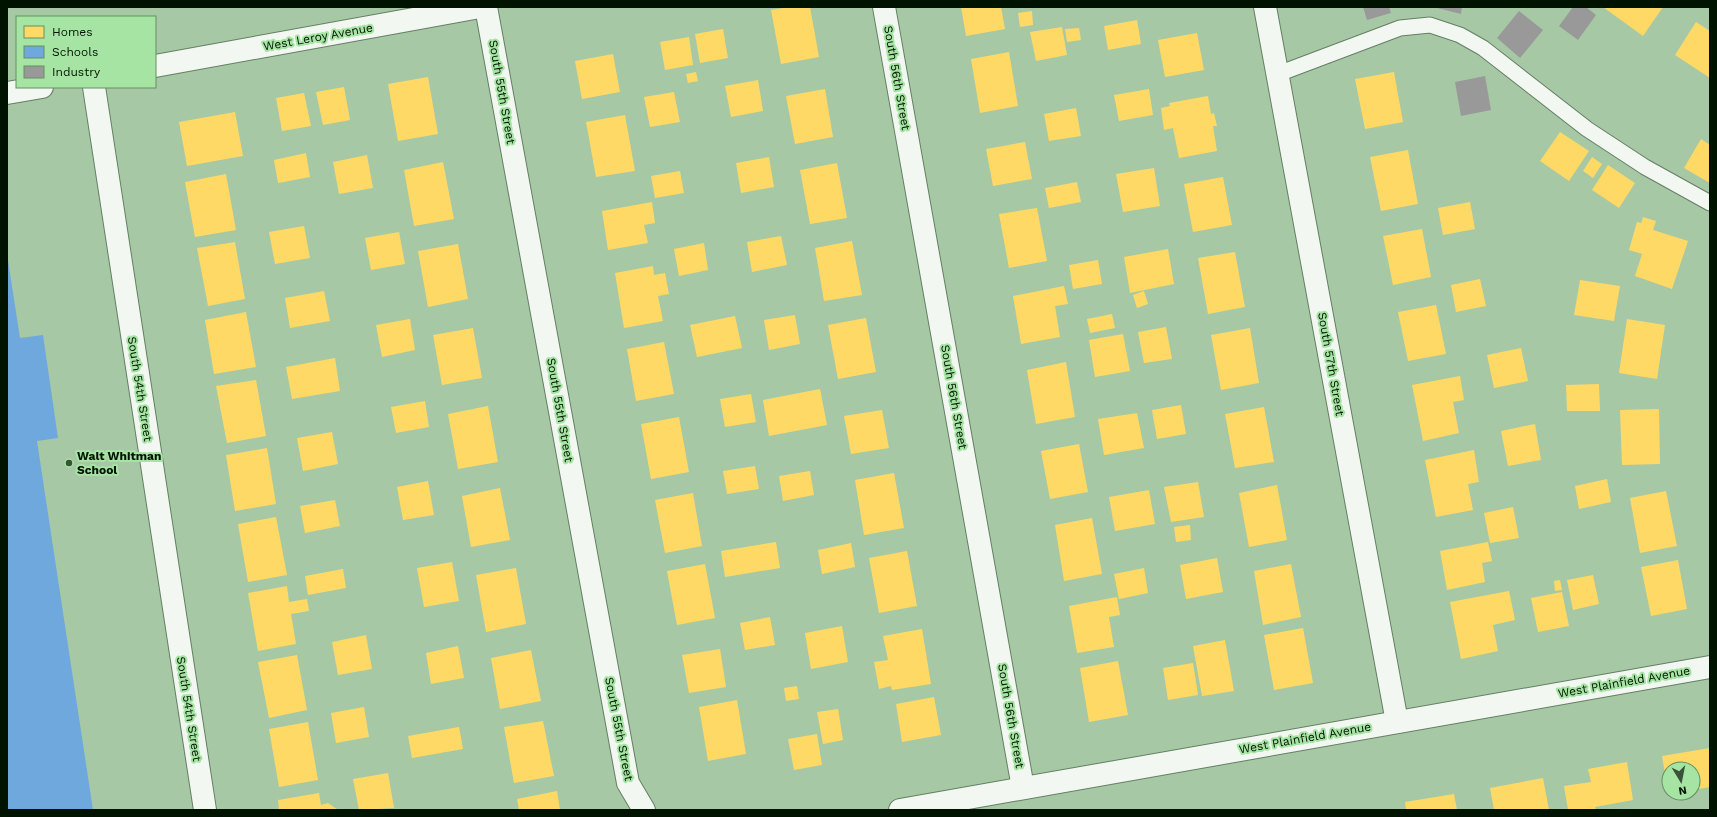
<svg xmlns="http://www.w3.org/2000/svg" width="1717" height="817" viewBox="0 0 1717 817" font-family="'Work Sans',sans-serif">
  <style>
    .homes { fill: #ffd966 }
    .schools { fill: #6fa8dc }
    .industry { fill: #999 }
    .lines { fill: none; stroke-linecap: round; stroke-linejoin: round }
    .service-casing { stroke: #647f64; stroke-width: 17 }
    .minor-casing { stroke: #647f64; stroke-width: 24 }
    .service { stroke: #f2f7f2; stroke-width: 15 }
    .minor { stroke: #f2f7f2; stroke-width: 22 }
    .poi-dot { fill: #3a523a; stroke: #a6e4a3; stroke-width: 1.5 }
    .labels { text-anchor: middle; stroke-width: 4; stroke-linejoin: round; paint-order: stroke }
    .street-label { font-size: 12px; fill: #001300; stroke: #a6e4a3 }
    .poi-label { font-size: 12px; font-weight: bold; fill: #001300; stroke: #a6e4a3; text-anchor: start }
  </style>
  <rect width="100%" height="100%" fill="#a7c8a5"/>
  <g class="homes">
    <polygon points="789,7 810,7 819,57 781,64 771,10"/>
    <polygon points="961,7 1001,7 1005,29 966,36"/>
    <polygon points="1603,7 1663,7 1643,36"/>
    <polygon points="1032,11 1033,25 1020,27 1018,13"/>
    <polygon points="1137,20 1141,44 1108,50 1104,26"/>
    <polygon points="1696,22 1710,31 1710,78 1675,55"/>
    <polygon points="1062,27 1067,55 1036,61 1030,32"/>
    <polygon points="1079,28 1081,40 1067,42 1065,29"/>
    <polygon points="723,29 728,58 700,63 695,34"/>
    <polygon points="1197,33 1204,70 1165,77 1158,40"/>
    <polygon points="689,37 693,65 665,70 660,42"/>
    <polygon points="1009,52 1018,106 980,113 971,59"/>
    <polygon points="613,54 620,92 582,99 575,61"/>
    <polygon points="696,72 698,81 688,83 686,74"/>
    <polygon points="1394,72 1403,122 1365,129 1355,79"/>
    <polygon points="428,77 438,134 398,141 388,84"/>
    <polygon points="758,80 763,111 731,117 725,86"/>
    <polygon points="344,87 350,120 323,125 316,92"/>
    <polygon points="825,89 833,137 795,144 786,96"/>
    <polygon points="1149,89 1153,115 1119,121 1114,95"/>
    <polygon points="674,92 680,122 650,127 644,97"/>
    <polygon points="304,93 311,126 282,131 276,98"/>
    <polygon points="1208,96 1211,114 1214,113 1217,126 1213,126 1217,151 1179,158 1173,128 1164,130 1161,108 1170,106 1169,103"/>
    <polygon points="1076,108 1081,136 1049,141 1044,114"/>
    <polygon points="235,112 243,156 187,166 179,122"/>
    <polygon points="625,115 635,171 596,177 586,122"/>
    <polygon points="1560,132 1589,151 1569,181 1540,161"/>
    <polygon points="1701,139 1710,145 1710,183 1684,168"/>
    <polygon points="1025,142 1032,179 993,186 986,149"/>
    <polygon points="1408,150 1418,204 1381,211 1370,157"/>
    <polygon points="306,153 310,177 278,183 274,160"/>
    <polygon points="367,155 373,188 339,194 333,162"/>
    <polygon points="769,157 774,187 741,193 736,163"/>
    <polygon points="1592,157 1602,164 1593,178 1583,171"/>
    <polygon points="443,162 454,219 414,226 404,170"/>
    <polygon points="837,163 847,218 810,224 800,170"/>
    <polygon points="1608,165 1635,183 1619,208 1592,190"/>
    <polygon points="1154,168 1160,206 1123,212 1116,174"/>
    <polygon points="680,171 684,193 655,198 651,176"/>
    <polygon points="226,174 236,230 195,237 185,182"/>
    <polygon points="1223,177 1232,225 1193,232 1184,184"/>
    <polygon points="1077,182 1081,202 1049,208 1045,188"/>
    <polygon points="652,202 655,223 644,225 648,243 608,250 602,211"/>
    <polygon points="1470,202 1475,229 1443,235 1438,208"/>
    <polygon points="1037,208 1047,261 1009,268 999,214"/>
    <polygon points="1643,217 1656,221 1653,230 1688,241 1672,289 1635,276 1642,254 1629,250 1637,222 1641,223"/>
    <polygon points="304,226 310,258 275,264 269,232"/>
    <polygon points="1422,229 1431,277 1393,285 1383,236"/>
    <polygon points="399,232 405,264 371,270 365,238"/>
    <polygon points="781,236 787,265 752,272 747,242"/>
    <polygon points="852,241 862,295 824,301 815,248"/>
    <polygon points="235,242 245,299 208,306 197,248"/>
    <polygon points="704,243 708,270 679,276 674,249"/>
    <polygon points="458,244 468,299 428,307 418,251"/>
    <polygon points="1168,249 1174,284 1130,293 1124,257"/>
    <polygon points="1235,252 1245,307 1208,314 1198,258"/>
    <polygon points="1098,260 1102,284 1073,289 1069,265"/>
    <polygon points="653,266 654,275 665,273 669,294 658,296 663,321 624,328 615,273"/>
    <polygon points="1480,279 1486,306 1456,312 1451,285"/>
    <polygon points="1580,280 1620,286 1614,321 1574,315"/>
    <polygon points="1064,286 1068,304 1055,306 1060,337 1021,344 1013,296"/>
    <polygon points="324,291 330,321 290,328 285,298"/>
    <polygon points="1144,291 1148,304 1137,308 1133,295"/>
    <polygon points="1436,305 1446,354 1408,361 1398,312"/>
    <polygon points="246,312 256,367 214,374 205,320"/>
    <polygon points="1112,314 1115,328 1090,333 1087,319"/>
    <polygon points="795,315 800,344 769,350 764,320"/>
    <polygon points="735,316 742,348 697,357 690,325"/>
    <polygon points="866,318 876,372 838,379 828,325"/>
    <polygon points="410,319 415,350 382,357 376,325"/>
    <polygon points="1627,319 1665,325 1657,379 1619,373"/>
    <polygon points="1166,327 1172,359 1144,363 1138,332"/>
    <polygon points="473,328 482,378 442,385 433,335"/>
    <polygon points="1250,328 1259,383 1221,390 1211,335"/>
    <polygon points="1123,334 1130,371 1095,377 1089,340"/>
    <polygon points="664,342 674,394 636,401 627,349"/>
    <polygon points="1521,348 1528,381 1494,388 1487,355"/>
    <polygon points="335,358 340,391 292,399 286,367"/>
    <polygon points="1066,362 1075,417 1036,424 1027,370"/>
    <polygon points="1460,376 1464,400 1453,402 1459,433 1423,441 1412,385"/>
    <polygon points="256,380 266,436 227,443 216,386"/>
    <polygon points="1599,384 1600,411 1567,411 1566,385"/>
    <polygon points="820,389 827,425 769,436 763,400"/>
    <polygon points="751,394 756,422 725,427 720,399"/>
    <polygon points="425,401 429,427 396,433 391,407"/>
    <polygon points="1181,405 1186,434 1157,439 1152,410"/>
    <polygon points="488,406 498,462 458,469 448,414"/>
    <polygon points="1264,407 1274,462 1235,468 1225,414"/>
    <polygon points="1659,409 1660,464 1622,465 1620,410"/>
    <polygon points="882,410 889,448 851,454 844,416"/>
    <polygon points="1137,413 1144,448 1104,455 1098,419"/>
    <polygon points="679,417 689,472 651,479 641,424"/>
    <polygon points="1535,424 1541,460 1508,466 1501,431"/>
    <polygon points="332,432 338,464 303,471 297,438"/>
    <polygon points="1079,444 1088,492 1050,499 1041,451"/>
    <polygon points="267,448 276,504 235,511 226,455"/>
    <polygon points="1474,450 1479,482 1468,484 1473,510 1436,517 1425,460"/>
    <polygon points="755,466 759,489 727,494 723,471"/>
    <polygon points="810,471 814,495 783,501 779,476"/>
    <polygon points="894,473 904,528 864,535 855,480"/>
    <polygon points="1607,479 1611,502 1579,509 1575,486"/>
    <polygon points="428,481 434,515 403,520 397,487"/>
    <polygon points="1198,482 1204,517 1171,522 1164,487"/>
    <polygon points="1277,485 1287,540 1249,547 1239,493"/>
    <polygon points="500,488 510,540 471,547 462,496"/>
    <polygon points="1149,490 1155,524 1115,531 1109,497"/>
    <polygon points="1666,491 1677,546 1640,553 1630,498"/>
    <polygon points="693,493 702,546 665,553 655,500"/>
    <polygon points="335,500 340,526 305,533 300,506"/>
    <polygon points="1513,507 1519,538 1490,543 1484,513"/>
    <polygon points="276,517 287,575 248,582 238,524"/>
    <polygon points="1092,518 1102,574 1064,581 1055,525"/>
    <polygon points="1190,525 1191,540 1176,542 1174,527"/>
    <polygon points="776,542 780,568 725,577 721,551"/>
    <polygon points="1488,542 1492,561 1482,563 1485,582 1447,590 1440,551"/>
    <polygon points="851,543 855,567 822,574 818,550"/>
    <polygon points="907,551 917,606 879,613 869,558"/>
    <polygon points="1217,558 1223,592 1186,599 1180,565"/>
    <polygon points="1678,560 1687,609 1651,616 1641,567"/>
    <polygon points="452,562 459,601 424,607 417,568"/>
    <polygon points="705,564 715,618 677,625 667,571"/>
    <polygon points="1291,564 1301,617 1263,625 1254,571"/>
    <polygon points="516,568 526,624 486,632 476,575"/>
    <polygon points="1144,568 1148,593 1119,599 1114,574"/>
    <polygon points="343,569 346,588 308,595 305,576"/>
    <polygon points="1593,575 1599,604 1573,610 1567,580"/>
    <polygon points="1560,580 1562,590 1555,591 1554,581"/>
    <polygon points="287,586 289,602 307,599 309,611 291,614 296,644 258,651 248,593"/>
    <polygon points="1509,591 1515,620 1493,625 1498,651 1461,659 1450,602"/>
    <polygon points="1562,592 1569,626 1538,632 1531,598"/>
    <polygon points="1117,597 1120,615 1109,617 1114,647 1077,653 1069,606"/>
    <polygon points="770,617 775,645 745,650 740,623"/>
    <polygon points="842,626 848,662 811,669 805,633"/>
    <polygon points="1303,628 1313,683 1274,690 1264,635"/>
    <polygon points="922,629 931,684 892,690 891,686 879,689 874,662 888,660 883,636"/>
    <polygon points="366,635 372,669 338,675 332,642"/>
    <polygon points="1225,640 1234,691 1202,696 1193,646"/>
    <polygon points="458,646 464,678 431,684 426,653"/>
    <polygon points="720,649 726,687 689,693 682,655"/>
    <polygon points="531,650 541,701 500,709 491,658"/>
    <polygon points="297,655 307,710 269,718 258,662"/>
    <polygon points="1118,661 1128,715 1089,722 1080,668"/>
    <polygon points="1193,663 1198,695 1168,700 1163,668"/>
    <polygon points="797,686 799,699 786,701 784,688"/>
    <polygon points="934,697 941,735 902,742 896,704"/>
    <polygon points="737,700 746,754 708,761 699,707"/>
    <polygon points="364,707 369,737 336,743 331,713"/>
    <polygon points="838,709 843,740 823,744 817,712"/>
    <polygon points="543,721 554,776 514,783 504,727"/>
    <polygon points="308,722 318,780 279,787 269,729"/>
    <polygon points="459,727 463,749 412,758 408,736"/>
    <polygon points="817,734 822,765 794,770 788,739"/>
    <polygon points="1710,748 1710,787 1693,790 1693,769 1669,769 1668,791 1662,756"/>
    <polygon points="1627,762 1633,800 1595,807 1596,810 1568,810 1564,786 1591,782 1588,769"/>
    <polygon points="388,773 394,808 359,810 353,779"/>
    <polygon points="1543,778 1549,810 1494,810 1490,788"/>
    <polygon points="557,791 560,810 519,810 517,799"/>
    <polygon points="319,793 321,805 328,803 338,810 279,810 278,800"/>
    <polygon points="1454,794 1457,810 1406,810 1405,802"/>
  </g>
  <polygon class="schools" points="7,254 20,338 43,335 58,438 37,441 93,810 7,810"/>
  <g class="industry">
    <polygon points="1363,7 1389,7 1391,13 1367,20"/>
    <polygon points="1433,7 1462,7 1461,14"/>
    <polygon points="1573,7 1586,7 1596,15 1578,40 1559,26"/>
    <polygon points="1519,11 1543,30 1520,58 1497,38"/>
    <polygon points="1485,76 1491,110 1461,116 1455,82"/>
  </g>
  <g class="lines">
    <defs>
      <polyline id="service" points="1278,74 1400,28 1430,25 1460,35 1483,48 1587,129 1645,167 1710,203"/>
      <g id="minor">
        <polyline points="486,7 628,783 644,810"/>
        <polyline points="884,7 1023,788"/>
        <polyline points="1265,7 1397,722"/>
        <polyline points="155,66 480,7"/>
        <polyline points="94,87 205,810"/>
        <polyline points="7,93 42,87"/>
        <polyline points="900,810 1710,667"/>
      </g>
    </defs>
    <use href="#service" class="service-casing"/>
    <use href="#minor" class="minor-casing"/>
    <use href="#service" class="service"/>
    <use href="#minor" class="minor"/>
  </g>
  <circle class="poi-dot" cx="69" cy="463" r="4"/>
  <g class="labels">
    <g class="street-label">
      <text transform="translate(318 37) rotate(-10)" y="4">West Leroy Avenue</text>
      <text transform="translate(897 78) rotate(80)" y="4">South 56th Street</text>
      <text transform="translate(502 92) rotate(80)" y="4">South 55th Street</text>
      <text transform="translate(1331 364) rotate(80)" y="4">South 57th Street</text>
      <text transform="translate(140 389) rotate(81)" y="4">South 54th Street</text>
      <text transform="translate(954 397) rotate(80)" y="4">South 56th Street</text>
      <text transform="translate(560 410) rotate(80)" y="4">South 55th Street</text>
      <text transform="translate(1624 682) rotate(-10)" y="4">West Plainfield Avenue</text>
      <text transform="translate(189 709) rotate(81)" y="4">South 54th Street</text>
      <text transform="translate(1011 716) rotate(80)" y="4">South 56th Street</text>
      <text transform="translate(619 729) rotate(79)" y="4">South 55th Street</text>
      <text transform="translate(1305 738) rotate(-10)" y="4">West Plainfield Avenue</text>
    </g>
    <g class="poi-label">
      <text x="77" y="460">Walt Whitman<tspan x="77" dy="14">School</tspan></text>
    </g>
  </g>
  <rect width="1717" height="817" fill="none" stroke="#001300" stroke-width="16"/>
  <rect x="16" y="16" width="140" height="72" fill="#a6e4a3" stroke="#649062"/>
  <rect x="24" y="26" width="20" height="12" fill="#ffd966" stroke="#649062"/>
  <text x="52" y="36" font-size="12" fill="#001300">Homes</text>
  <rect x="24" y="46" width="20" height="12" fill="#6fa8dc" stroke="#649062"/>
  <text x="52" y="56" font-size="12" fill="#001300">Schools</text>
  <rect x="24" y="66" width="20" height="12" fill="#999999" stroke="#649062"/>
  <text x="52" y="76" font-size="12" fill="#001300">Industry</text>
  <g transform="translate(1681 781) rotate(170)"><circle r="19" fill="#a6e4a3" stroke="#649062"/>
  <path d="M0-3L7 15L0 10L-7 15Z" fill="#3a523a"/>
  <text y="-6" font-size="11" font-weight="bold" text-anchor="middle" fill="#001300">N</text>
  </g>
</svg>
